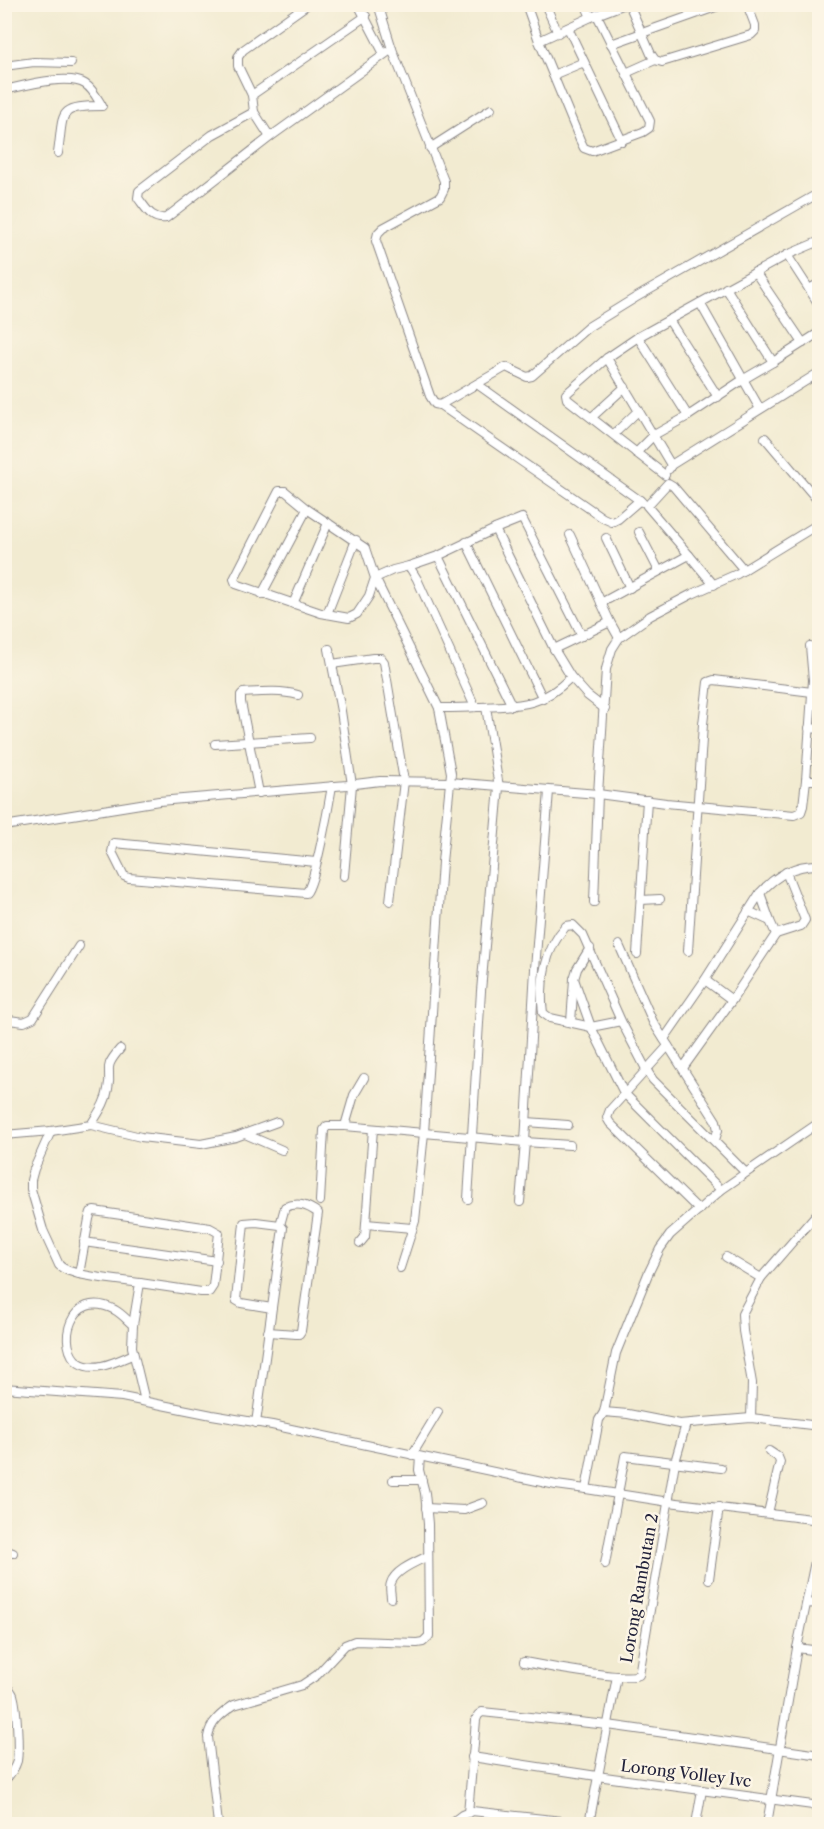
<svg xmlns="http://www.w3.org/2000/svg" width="824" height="1829" viewBox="0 0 824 1829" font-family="'Libre Caslon Text',serif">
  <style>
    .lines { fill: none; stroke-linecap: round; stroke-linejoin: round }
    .minor-casing { stroke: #8a8686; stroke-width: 10 }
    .minor { stroke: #fff; stroke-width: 8 }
    .labels { text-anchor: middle; stroke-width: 5; stroke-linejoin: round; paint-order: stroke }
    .street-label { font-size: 16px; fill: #22223b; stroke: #fcf5e5 }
  </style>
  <rect width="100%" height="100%" fill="#fcf5e5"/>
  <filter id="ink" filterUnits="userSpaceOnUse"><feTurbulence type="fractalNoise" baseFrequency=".0167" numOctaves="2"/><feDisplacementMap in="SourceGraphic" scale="12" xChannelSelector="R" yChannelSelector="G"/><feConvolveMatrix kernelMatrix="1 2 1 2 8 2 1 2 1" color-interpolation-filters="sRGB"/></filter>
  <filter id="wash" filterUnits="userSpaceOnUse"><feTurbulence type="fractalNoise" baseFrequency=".008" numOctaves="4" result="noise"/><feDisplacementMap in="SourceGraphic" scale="24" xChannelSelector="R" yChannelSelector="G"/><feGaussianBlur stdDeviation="1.35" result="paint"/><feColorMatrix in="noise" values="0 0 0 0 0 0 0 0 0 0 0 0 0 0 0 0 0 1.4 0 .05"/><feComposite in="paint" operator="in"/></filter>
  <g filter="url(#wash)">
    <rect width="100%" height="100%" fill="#f2ebd1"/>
  </g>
  <g filter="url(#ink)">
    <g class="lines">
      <defs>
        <g id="minor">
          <polyline points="358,4 384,54"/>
          <polyline points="378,4 392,49 444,181 444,189 440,197 383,228 378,233 376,241 430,396 435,404 440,405 506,367 527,377 532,376 588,327 635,298 812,197"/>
          <polyline points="526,4 539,41 580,140 584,148 592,151 643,132 649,128 650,121 597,15"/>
          <polyline points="545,4 558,33"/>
          <polyline points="585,4 591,17 625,4"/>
          <polyline points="629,4 651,54 655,60 662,62 751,35 755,31 755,25 747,4"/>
          <polyline points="568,28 622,141"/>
          <polyline points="539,41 591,17"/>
          <polyline points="611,44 724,4"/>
          <polyline points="4,66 34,62 71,63"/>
          <polyline points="626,73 655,60"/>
          <polyline points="553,75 584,62"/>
          <path d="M 4,90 C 23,86 68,73 85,84 C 93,89 97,98 102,106 C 56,106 64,113 58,153"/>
          <polyline points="252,95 366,16"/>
          <path d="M 254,112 L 212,135 L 139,191 L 138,198 C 146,208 151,220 166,218 L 270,137 L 392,49"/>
          <polyline points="270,137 254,112 252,95 238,66 238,57 243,50 308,4"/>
          <polyline points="430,148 491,109"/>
          <polyline points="787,255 820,306"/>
          <polyline points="755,272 803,343"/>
          <polyline points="726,288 773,362"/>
          <polyline points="809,289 820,283"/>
          <polyline points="700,303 760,409"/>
          <polyline points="669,320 718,397"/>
          <polyline points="638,337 688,416"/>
          <polyline points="607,358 671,465 669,469"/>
          <polyline points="477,384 642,502"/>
          <polyline points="440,405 603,518 612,522 618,519 640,500"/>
          <polyline points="592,417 625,387"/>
          <polyline points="614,434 639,410"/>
          <polyline points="765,438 820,503"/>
          <polyline points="636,453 654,435 688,416 744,379 773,362 820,332"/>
          <polyline points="671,465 820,372"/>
          <polyline points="665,475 567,399 566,394 607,358 638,337 787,255 820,241"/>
          <polyline points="495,529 554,649 571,677 587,695 605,709"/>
          <polyline points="639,532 659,571"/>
          <polyline points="570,535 610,622"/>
          <polyline points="606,538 630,588"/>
          <polyline points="466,542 543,699"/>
          <polyline points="689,555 647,506 668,483 673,486 744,570"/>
          <polyline points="438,556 512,706"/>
          <polyline points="409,566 438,556 495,529 522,518 582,636"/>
          <polyline points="262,594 307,509"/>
          <polyline points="601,603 689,555 714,585"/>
          <polyline points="293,604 328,523"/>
          <polyline points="327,614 356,540"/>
          <polyline points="329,649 341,711 352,785 344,876"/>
          <polyline points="554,649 610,622 619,638"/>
          <polyline points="332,664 373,658 381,658 384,662 404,781 390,901"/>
          <path d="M 439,708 C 452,708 464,708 477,707 C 517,705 539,709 571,677"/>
          <polyline points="809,728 820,729"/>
          <polyline points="215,744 310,738"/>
          <polyline points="806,780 813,680 810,646"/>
          <path d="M 259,793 L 241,702 L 241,695 L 243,693 C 261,692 280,690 298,695"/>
          <polyline points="4,826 159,801 347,785 380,781 450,782 598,794 666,803 794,815 801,812 803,806 806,780 820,780"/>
          <path d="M 316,862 L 114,843 L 112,852 L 124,876 L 129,878 L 306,893 C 315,884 329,804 332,786"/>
          <polyline points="760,893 770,921"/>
          <polyline points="641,900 660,899"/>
          <polyline points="594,902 598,794 606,669 612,649 619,638 650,616 692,594 737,574 820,523"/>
          <polyline points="776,934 801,926 805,920 786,872"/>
          <polyline points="619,945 653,1022 716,1121 718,1130 715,1140"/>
          <polyline points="688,951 703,724 708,682 714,680 812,692"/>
          <polyline points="637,954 647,800"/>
          <polyline points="574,979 591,1027 624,1093 721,1190"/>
          <polyline points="705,980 732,1000"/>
          <path d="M 621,1021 L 591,1027 L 550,1018 L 543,1013 C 539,983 545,949 566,926 L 573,925 L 583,935 L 621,1021 L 647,1071 L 653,1080 L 745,1172"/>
          <polyline points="571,1022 574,979 577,969 590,948"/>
          <polyline points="4,1025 9,1020 24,1022 33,1018 79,946"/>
          <path d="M 664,1039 L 705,980 L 760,893 C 776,875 796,864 820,865"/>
          <polyline points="668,1046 610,1110 607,1118 610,1123 699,1210"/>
          <polyline points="683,1068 732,1000 776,934 770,921 748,911"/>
          <polyline points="527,1122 568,1125"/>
          <polyline points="91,1125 141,1137 201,1144 236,1137 277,1122"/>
          <polyline points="345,1126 354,1095 364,1078"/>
          <path d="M 51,1131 L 34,1169 L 31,1180 L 31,1189 L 43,1230 L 59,1265 C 70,1277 122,1280 140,1283 L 133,1325 L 132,1347 L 145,1401"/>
          <polyline points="245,1134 282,1150"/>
          <path d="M 4,1135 L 51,1131 L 91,1125 C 98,1113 106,1103 108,1089 C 113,1067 101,1071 120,1049"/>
          <polyline points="468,1199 481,991 499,787 486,707"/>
          <polyline points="320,1201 324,1130 327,1126 345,1126 525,1142 535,969 549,791"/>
          <polyline points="520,1202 525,1142 570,1145"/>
          <polyline points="366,1224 412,1228"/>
          <polyline points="84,1242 217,1261"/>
          <polyline points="360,1243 365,1237 366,1224 373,1129"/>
          <polyline points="726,1257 761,1278"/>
          <polyline points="400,1268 415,1221 424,1133 442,862 451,773 439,708 375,578 365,548 307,509 285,491 279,491 234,579 236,584 321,613 349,618 357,614 369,596 375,578 393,570 409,566 417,579 475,707"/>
          <polyline points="79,1274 89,1219 91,1212 94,1211 210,1228 219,1233 213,1286 209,1292 201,1292 140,1283"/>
          <path d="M 268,1332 L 296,1334 L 299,1334 L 301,1331 L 318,1213 C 307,1205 299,1202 285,1207 L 280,1225"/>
          <path d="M 132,1355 C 117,1361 95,1373 79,1363 C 56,1348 69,1286 115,1310 C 122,1314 127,1320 133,1325"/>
          <polyline points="816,1362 820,1369"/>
          <polyline points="4,1388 122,1397 212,1415 272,1425 556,1485 586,1489 599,1420 604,1412 628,1414 679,1424 751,1418 820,1426"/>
          <polyline points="604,1412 616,1353 648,1274 660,1249 670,1235 721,1190 820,1122"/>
          <polyline points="751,1418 752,1383 743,1331 742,1314 761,1278 820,1210"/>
          <polyline points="256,1423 283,1228 280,1225 256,1222 244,1223 236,1300 241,1303 272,1308"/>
          <polyline points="412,1455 438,1412"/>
          <polyline points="393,1480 422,1480"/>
          <polyline points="586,1489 669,1502 820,1520"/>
          <polyline points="426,1508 464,1510 483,1503"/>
          <polyline points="768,1513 780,1462 778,1457 769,1451"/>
          <polyline points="4,1550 13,1553"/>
          <polyline points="605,1564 625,1456 721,1468"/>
          <polyline points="709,1579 719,1507"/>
          <path d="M 391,1598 C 391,1593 389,1588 391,1583 C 395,1570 416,1562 428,1556"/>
          <polyline points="807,1603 820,1604"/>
          <polyline points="797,1648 820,1651"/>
          <path d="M 524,1662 C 544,1666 625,1681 639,1675 L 675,1462 L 686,1424"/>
          <path d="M 4,1684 C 8,1688 11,1690 13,1695 C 17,1708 19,1748 17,1761 C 15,1768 10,1775 4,1781"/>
          <polyline points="472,1757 597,1776 820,1806"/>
          <polyline points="468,1813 476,1720 478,1715 482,1712 608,1725 820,1755"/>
          <path d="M 218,1824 L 208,1737 C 210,1722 222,1713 234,1705 L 302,1685 L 317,1675 L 345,1645 L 355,1641 L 417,1643 L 423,1642 L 429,1636 L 428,1524 L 425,1493 L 419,1470 L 420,1457"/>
          <polyline points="450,1824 462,1815 472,1811 589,1824 617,1676"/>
          <polyline points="696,1824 702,1790"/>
          <polyline points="767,1824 797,1648 820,1537"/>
        </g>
      </defs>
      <use href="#minor" class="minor-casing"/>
      <use href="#minor" class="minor"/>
    </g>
  </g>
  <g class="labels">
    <g class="street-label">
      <text transform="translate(639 1588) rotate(-80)" y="6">Lorong Rambutan 2</text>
      <text transform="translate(686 1773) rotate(7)" y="6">Lorong Volley Ivc</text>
    </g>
  </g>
  <rect width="824" height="1829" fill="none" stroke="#fcf5e5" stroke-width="24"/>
</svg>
